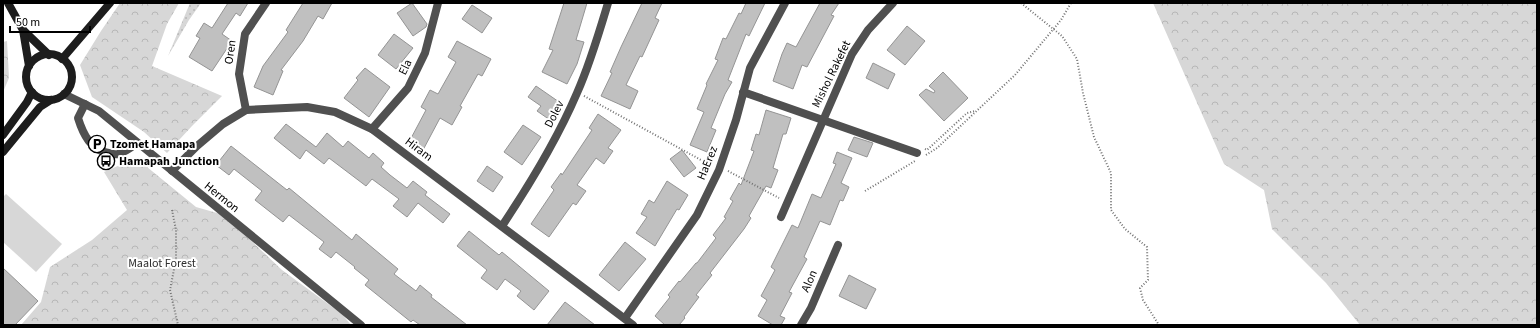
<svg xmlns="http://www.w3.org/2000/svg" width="1540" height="328" viewBox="0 0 1540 328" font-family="'Source Sans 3',sans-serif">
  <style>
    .grass { fill: url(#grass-dots) }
    .forest { fill: url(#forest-crowns) }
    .pitch { fill: #d7d7d7 }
    .building { fill: #c0c0c0; stroke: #949494 }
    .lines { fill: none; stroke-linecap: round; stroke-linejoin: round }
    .path { stroke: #727272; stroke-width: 2; stroke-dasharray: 1 2; stroke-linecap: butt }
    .street { stroke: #505050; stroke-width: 8 }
    .secondary { stroke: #1d1d1d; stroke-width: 8 }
    .labels { text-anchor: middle; stroke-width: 4; stroke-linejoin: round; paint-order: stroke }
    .street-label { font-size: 12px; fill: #000; stroke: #fff }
    .poi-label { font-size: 12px; font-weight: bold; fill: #000; stroke: #fff; text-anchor: start }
    .park-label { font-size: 12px; fill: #2e2e2e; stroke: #fff }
  </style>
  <defs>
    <pattern id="grass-dots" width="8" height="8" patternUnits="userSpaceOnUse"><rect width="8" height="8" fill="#d7d7d7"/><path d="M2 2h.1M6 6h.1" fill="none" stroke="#b7b7b7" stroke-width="1.8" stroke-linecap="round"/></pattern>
    <pattern id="forest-crowns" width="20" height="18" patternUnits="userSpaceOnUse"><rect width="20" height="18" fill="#d7d7d7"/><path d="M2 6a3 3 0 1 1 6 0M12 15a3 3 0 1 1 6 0" fill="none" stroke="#b7b7b7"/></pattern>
  </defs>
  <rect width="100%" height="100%" fill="#fff"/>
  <polygon class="grass" points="190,3 201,3 189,20 168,56"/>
  <g class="forest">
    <polygon points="120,3 179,3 167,24 152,66 222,96 192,126 167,153 144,132 92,97 80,65 101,31"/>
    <polygon points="1153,3 1537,3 1537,325 1360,325 1326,283 1272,229 1264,190 1224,164"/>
    <polygon points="7,41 9,78 3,92 3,42"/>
    <polygon points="136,158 196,207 224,215 282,270 342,314 351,325 21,325 41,302 50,267 92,240 127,210 104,172"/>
  </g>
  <polygon class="pitch" points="6,194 62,244 36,272 3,242 3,197"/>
  <g class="building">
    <polygon points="228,3 248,3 240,16 236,13 222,34 232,41 212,71 189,57 200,38 196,36 204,23 212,28"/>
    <polygon points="303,3 332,3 323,19 318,16 303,41 281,70 283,71 273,95 254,87 263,66 288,32 286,30"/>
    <polygon points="412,3 427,24 426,27 413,36 397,13"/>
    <polygon points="564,3 587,3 576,40 584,42 577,64 567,84 542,72 553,50 549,49"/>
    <polygon points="642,3 662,3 655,18 659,20 642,57 640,56 626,85 638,91 630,109 601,96 612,73 610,72 621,47"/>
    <polygon points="746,3 765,3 749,36 746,34 728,80 732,82 725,94 711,128 716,130 707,152 690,145 704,112 697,109 707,85 706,84 718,60 715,59 723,38 726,39 739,13 741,14"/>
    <polygon points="820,3 839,3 831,15 834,16 807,67 802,65 793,89 773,81 782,54 787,43 796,47"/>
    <polygon points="472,5 492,18 482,33 462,19"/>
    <polygon points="907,26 925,41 905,65 887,50"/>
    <polygon points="394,34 413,48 396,69 378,55"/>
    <polygon points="457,41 491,59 482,76 478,74 460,106 462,107 452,125 440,118 423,150 409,142 426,110 421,107 430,90 438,94 456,62 448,57"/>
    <polygon points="873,63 895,74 888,89 866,78"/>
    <polygon points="365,68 390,87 369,117 344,98 358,80 356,78"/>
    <polygon points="943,72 968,98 944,121 919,95 926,89 934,93 935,91 929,86"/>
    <polygon points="536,86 562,104 550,120 537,111 541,106 528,97"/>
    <polygon points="766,110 791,118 786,134 783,134 773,168 778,170 771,188 766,186 749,216 751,218 744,229 710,273 712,275 696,295 699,297 684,317 685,318 679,325 665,325 655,316 670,297 668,295 679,281 680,282 696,263 697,263 716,238 713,235 726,218 724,217 733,201 730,199 739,183 741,185 754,151 751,150 756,134 759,135"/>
    <polygon points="598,114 621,130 608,148 613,151 604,164 596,158 577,185 586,191 576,205 573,203 549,237 531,224 554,190 551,187 561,173 562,175 592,130 589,128"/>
    <polygon points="286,124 316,147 327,133 343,147 348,141 369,158 373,153 384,163 381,167 390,175 407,188 413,181 427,192 425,195 450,214 443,223 418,203 407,217 393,206 399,199 372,179 366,186 329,158 324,164 306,150 300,159 274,138"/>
    <polygon points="523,125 541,137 522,165 504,152"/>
    <polygon points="854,137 873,143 867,157 848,150"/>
    <polygon points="231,146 287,190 289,188 352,240 356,234 398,269 394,274 416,291 420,285 432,295 431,297 467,325 420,325 413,320 411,322 365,285 369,280 354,268 355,267 336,252 331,258 319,249 324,242 289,215 283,222 255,200 262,191 234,169 229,175 216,165"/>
    <polygon points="682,150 696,168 684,177 670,159"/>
    <polygon points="837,152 852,158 841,183 849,187 843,201 840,200 830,225 820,221 804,257 807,259 789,292 792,293 780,316 785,318 781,325 773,325 758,316 767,300 761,296 775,270 771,267 792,225 798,228 812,194 821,198 836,164 833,163"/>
    <polygon points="487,166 503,177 493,192 477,181"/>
    <polygon points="667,181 688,195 679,210 677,209 655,246 636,233 647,217 641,214 649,200 654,203"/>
    <polygon points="469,231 499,255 502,252 549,291 534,310 517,296 521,291 505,279 497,290 481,278 487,270 457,246"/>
    <polygon points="625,242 646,259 619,291 599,275"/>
    <polygon points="3,268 38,301 15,325 3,325"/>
    <polygon points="849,275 876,289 866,309 839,296"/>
    <polygon points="565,302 595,325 547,325"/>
  </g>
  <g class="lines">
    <g class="path">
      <polyline points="1021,3 1062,36 1077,59 1083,93 1094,137 1111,173 1111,210 1125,229 1147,247 1148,280 1140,288 1143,300 1159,325"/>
      <polyline points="584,96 712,166"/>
      <polyline points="925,149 927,150 967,113 975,111"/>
      <polyline points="926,155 937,148 1015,75 1061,20 1071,3"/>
      <polyline points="728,171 779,198"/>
      <polyline points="865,191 915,161"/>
      <polyline points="172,210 176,230 176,259 170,290 178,325"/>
    </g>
    <g class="street">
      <polyline points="743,92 917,153"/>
      <polyline points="64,94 99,111 361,325"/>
      <path d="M 85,104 L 78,118 C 83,134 91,151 109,153 C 112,154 115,155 118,154 C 126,152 132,147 137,143"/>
      <polyline points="246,110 239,74 245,34 266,3"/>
      <polyline points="372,129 408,88 425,53 438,3"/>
      <polyline points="172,171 197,146 223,124 246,110 307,107 335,112 372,129 633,325"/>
      <polyline points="781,217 852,54 868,30 893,3"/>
      <path d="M 502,226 C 530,184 557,140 577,93 C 590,64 599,33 608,3"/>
      <polyline points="625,318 697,215 719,170 736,120 750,68 785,3"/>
      <polyline points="801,325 811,308 838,245"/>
    </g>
    <g class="secondary">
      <polyline points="8,3 23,30 49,55"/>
      <polyline points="23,30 29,66"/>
      <circle cx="49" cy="77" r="23"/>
      <polyline points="62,59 110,3"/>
      <polyline points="3,135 27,102 32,92"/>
      <polyline points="3,152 40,107 51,100"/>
    </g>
  </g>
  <defs>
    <symbol id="parking-ring" viewBox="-11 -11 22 22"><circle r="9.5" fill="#fff" stroke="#000" stroke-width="1.5"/><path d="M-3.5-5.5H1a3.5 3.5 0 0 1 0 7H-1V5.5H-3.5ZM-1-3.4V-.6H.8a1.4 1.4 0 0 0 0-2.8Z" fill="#000"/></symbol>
    <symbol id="bus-ring" viewBox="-11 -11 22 22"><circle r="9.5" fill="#fff" stroke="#000" stroke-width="1.5"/><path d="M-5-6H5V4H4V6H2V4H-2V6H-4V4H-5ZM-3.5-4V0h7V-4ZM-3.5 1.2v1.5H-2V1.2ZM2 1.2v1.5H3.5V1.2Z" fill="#000"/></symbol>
  </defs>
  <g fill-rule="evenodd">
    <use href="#parking-ring" x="87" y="134" width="20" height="20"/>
    <use href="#bus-ring" x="96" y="151" width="20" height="20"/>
  </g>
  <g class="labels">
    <g class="street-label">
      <text transform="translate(230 52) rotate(-82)" y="4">Oren</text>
      <text transform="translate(405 67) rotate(-64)" y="4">Ela</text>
      <text transform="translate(831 74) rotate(-64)" y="4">Mishol Rakefet</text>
      <text transform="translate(554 114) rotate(-63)" y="4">Dolev</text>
      <text transform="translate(419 149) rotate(37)" y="4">Hiram</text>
      <text transform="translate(707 163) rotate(-68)" y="4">HaErez</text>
      <text transform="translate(222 197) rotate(39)" y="4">Hermon</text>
      <text transform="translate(809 281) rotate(-66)" y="4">Alon</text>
    </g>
    <g class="poi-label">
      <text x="110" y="148">Tzomet Hamapa</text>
      <text x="119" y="165">Hamapah Junction</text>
    </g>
    <g class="park-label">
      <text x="162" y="267">Maalot Forest</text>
    </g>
  </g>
  <rect width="1540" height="328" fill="none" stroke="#000000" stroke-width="8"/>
  <path d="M10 26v6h80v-6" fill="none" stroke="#000000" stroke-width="2"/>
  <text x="16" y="26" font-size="12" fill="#000000" stroke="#ffffff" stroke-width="3" paint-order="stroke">50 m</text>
</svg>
